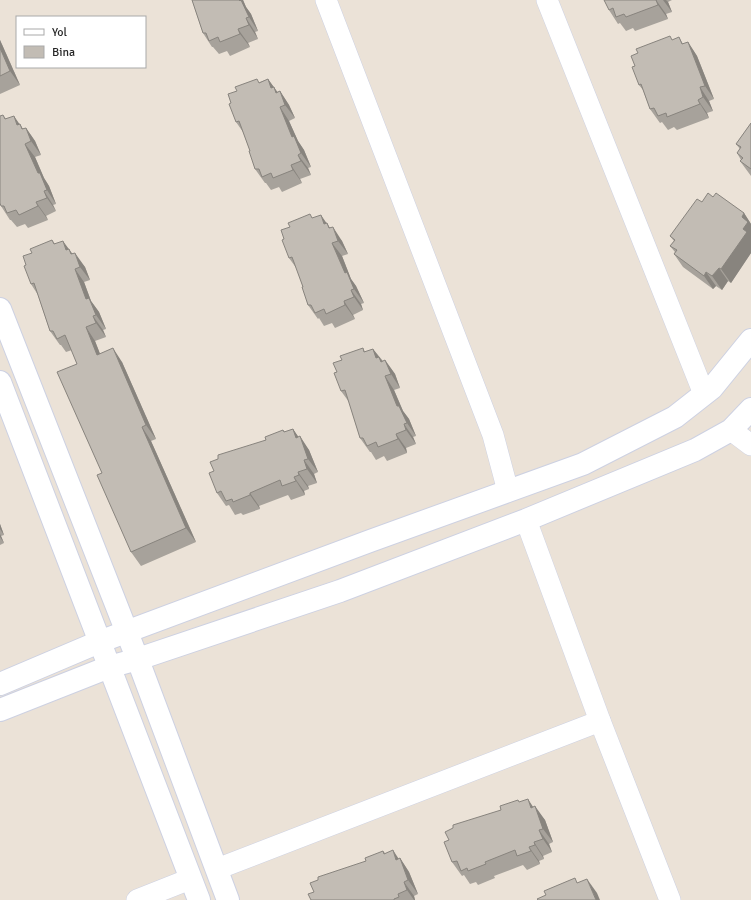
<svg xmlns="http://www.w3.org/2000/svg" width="751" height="900" viewBox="0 0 751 900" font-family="Signika,sans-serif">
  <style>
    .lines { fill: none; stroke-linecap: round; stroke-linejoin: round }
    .minor-casing { stroke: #cdd1e2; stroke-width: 22 }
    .tertiary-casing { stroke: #cdd1e2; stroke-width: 24 }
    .minor { stroke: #fff; stroke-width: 21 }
    .tertiary { stroke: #fff; stroke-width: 22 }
    .wall { fill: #a7a29b }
    .shaded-wall { fill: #88847e }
    .building { fill: #c2bcb4; stroke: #88847e }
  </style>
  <rect width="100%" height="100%" fill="#ebe2d7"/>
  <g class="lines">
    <defs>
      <g id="minor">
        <polyline points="326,0 493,435 508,491"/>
        <polyline points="547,0 704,394"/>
        <polyline points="731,430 751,445"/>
        <polyline points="526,520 600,721 670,900"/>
        <polyline points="217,869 600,721"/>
        <polyline points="137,900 190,879"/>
      </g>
      <g id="tertiary">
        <polyline points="0,309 141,668 228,900"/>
        <polyline points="0,382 199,900"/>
        <polyline points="0,684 99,642 370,541 583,464 675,417 712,388 751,340"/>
        <polyline points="0,710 109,667 138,659 340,591 526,520 695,450 731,430 751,409"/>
      </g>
    </defs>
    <use href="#minor" class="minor-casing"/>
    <use href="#tertiary" class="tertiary-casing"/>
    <use href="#minor" class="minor"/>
    <use href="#tertiary" class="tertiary"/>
  </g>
  <g class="wall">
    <polygon points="192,0 243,0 246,7 251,14 258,31 255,32 258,39 248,43 250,47 230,56 227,51 219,54 213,47 212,47 203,33"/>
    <polygon points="604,0 672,0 668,2 672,12 666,14 668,19 635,31 633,28 626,31 620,23 618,24 609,10"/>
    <polygon points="679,37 683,44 688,42 697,56 714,99 709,101 713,111 707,113 709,118 677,130 674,127 668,130 662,122 660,123 650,109 643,90 639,85 635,66 673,40"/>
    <polygon points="0,40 20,85 0,94"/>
    <polygon points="268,79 277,92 280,91 289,105 295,118 289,121 298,141 304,150 311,167 308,168 311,175 300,179 302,183 282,192 279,187 271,190 266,183 265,183 255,169 250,151 243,132 236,122 231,103 260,82"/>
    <polygon points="3,115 6,119 20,124 23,129 26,128 35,141 41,155 35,157 44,178 49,186 56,204 53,205 56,211 46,216 48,220 28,228 25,224 17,227 11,220 10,220 1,206"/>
    <polygon points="751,123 751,176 740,161 741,160 737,153 740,149 736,144"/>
    <polygon points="713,197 744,213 751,224 751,253 731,283 728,281 722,290 716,286 713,289 683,267 674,254 675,252 670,246 674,241 670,236"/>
    <polygon points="313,218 327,223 330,228 342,241 348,254 342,256 351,279 356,286 364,303 361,304 363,310 353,315 355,319 335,328 332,323 324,326 319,318 318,319 308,305 303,287 297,269 289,258 284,239"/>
    <polygon points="52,240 55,244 68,249 85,267 90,280 84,282 91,301 99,312 106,329 103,330 106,337 95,341 100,354 122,362 156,439 151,441 196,542 141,566 131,552 102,473 77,364 72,350 66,352 61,345 60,345 50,331 38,295 31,284 32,253"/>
    <polygon points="363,348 365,352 373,349 383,361 385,360 395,374 400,388 394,390 403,411 409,419 416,436 413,437 416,444 406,448 407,453 387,461 384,456 376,460 371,452 370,452 360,438 349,402 341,391 337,372 342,360"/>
    <polygon points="293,429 298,437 309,450 318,472 314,474 317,483 308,486 309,489 304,491 305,495 291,500 288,495 259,506 260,509 243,515 241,513 235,515 229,505 226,506 217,493 214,471 283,430 285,432"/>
    <polygon points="0,524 4,535 1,536 4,543 0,545"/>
    <polygon points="520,802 533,807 545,820 553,842 549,844 552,852 543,856 544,859 539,861 540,864 527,870 523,865 494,876 495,878 478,885 476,882 470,884 464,875 462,876 452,862 501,810"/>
    <polygon points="383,851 385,853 398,859 400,858 409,872 418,894 414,896 415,900 311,900 314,892"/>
  </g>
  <g class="shaded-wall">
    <polygon points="239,0 243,0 246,7 251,14 258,31 249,17"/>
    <polygon points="656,0 666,14 668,19 658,5"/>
    <polygon points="663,0 666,0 668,2 672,12"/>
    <polygon points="246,18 255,32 258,39 249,25"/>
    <polygon points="238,29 248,43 250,47 240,34"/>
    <polygon points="0,40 20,85 10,71 0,48"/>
    <polygon points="688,42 697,56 714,99 705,86"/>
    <polygon points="268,79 284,101 286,106 278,95 271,88"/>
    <polygon points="700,87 709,101 713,111 703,97"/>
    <polygon points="280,91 289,105 295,118 285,105"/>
    <polygon points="698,100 707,113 709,118 700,104"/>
    <polygon points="280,107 289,121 298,141 304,150 311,167 301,153 292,137"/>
    <polygon points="14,116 29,138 31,143 24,132 17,125"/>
    <polygon points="26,128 35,141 41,155 31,141"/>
    <polygon points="25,144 35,157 44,178 49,186 56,204 47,190 38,173"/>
    <polygon points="298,155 308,168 311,175 301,161"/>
    <polygon points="291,165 300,179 302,183 293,170"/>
    <polygon points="44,191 53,205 56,211 47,198"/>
    <polygon points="36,202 46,216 48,220 38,206"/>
    <polygon points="744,213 751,224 751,253 731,283 721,269 743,229 742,217"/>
    <polygon points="321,215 336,237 338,242 331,232 324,224"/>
    <polygon points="333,227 342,241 348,254 338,241"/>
    <polygon points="63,241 79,263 81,268 74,258 66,250"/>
    <polygon points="332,243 342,256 351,279 356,286 364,303 354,289 345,273"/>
    <polygon points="75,253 85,267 90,280 80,267"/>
    <polygon points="719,268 728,281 722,290 712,276"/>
    <polygon points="75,269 84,282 91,301 99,312 106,329 96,315 86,299"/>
    <polygon points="706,272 716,286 713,289 704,276"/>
    <polygon points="351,290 361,304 363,310 354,297"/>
    <polygon points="344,301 353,315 355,319 345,305"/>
    <polygon points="93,316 103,330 106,337 96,323"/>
    <polygon points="86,327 95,341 106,369 97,355"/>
    <polygon points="113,348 122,362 156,439 146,425"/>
    <polygon points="373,349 389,370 391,376 383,365 376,358"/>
    <polygon points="385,360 395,374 400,388 391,374"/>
    <polygon points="385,376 394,390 403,411 409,419 416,436 407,423 397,406"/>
    <polygon points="404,424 413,437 416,444 406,430"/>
    <polygon points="142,427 151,441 196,542 186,528"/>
    <polygon points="293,429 302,442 300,436 309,450 318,472 308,459 296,438"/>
    <polygon points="396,434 406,448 407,453 398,439"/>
    <polygon points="304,460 314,474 317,483 307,469"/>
    <polygon points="298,472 308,486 309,489 299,475"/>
    <polygon points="294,477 304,491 305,495 296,481"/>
    <polygon points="250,493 259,506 260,509 250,495"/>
    <polygon points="0,524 4,535 0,529"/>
    <polygon points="0,534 1,536 4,543 0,537"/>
    <polygon points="528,799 537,813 535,806 545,820 553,842 543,829 531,808"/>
    <polygon points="539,830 549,844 552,852 543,839"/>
    <polygon points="534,842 543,856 544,859 535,845"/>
    <polygon points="529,847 539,861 540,864 531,851"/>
    <polygon points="393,850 402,864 396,860"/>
    <polygon points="400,858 409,872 418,894 408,880"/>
    <polygon points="587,879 597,893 600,900 596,900"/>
    <polygon points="404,882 414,896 415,900 414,900 407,890"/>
  </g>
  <g class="building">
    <polygon points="192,0 239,0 240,1 241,0 249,17 246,18 249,25 238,29 240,34 220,42 218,37 209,41 206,33 203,33"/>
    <polygon points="604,0 657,0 656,0 658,5 626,17 624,14 616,17 613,8 609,10"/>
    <polygon points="670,36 672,40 679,37 682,44 688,42 705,86 700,87 703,97 698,100 700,104 667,117 666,113 658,116 654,108 650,109 641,84 639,85 632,67 635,66 631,56 638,53 636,49"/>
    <polygon points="0,48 10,71 0,76"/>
    <polygon points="257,79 259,83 268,79 271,88 274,87 276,93 280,91 285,105 280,107 292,137 294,136 301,153 298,155 301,161 291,165 293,170 273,178 271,173 262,177 259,169 255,169 249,151 250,151 239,121 236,122 229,104 231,103 228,94 237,91 235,87"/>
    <polygon points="3,115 5,119 14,116 17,125 20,124 22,129 26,128 31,141 25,144 38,173 40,173 47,190 44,191 47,198 36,202 38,206 19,215 16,210 7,213 4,206 1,206 0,203 0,116"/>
    <polygon points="751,123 751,169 740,161 743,158 737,153 741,147 736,144"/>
    <polygon points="708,193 713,197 716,193 744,213 742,217 748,222 743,229 747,232 721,269 719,268 712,276 706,272 704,276 674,254 677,250 670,246 675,240 670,236 697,199 702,202"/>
    <polygon points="310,214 312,218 321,215 324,224 327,223 329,228 333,227 338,241 332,243 345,273 347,272 354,289 351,290 354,297 344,301 345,305 326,314 324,309 315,313 311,305 308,305 302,287 303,287 292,257 289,258 282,240 284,239 281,230 290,227 288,223"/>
    <polygon points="52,240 54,244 63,241 66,250 69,249 71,254 75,253 80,267 75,269 86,299 89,298 96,315 93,316 96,323 86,327 97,355 113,348 146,425 142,427 186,528 131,552 97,475 102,473 57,372 77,364 65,335 57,339 53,331 50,331 34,283 31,284 24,266 26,265 23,256 32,253 30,249"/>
    <polygon points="363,348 364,352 373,349 376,358 379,357 381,362 385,360 391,374 385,376 397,406 399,406 407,423 404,424 406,430 396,434 398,439 378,447 376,442 367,446 363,438 360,438 345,390 341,391 334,373 337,372 333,363 342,360 340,356"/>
    <polygon points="293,429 296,438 300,436 308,459 304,460 307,469 298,472 299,475 294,477 296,481 282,486 280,480 250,493 250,495 233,502 232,499 226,501 221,491 217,493 209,473 214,471 210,462 218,459 218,455 266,440 265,437 283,430 284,432"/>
    <polygon points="528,799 531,808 535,806 543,829 539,830 543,839 534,842 535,845 529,847 531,851 517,856 515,850 485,862 486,864 468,871 467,868 461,871 457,861 452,862 444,842 449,840 445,832 453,828 453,825 501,810 500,806 518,800 519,802"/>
    <polygon points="393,850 396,860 400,858 408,880 404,882 407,890 398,894 399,897 394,899 394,900 311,900 308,894 314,892 310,883 318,880 318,877 366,861 365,858 383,851 384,854"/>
    <polygon points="575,878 577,883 587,879 596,900 538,900 537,899 546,895 544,891"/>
  </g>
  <rect x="16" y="16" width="130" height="52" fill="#ffffff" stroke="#a9a9a9"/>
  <rect x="24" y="29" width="20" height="6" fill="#ffffff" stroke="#a9a9a9"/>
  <text x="52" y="36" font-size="12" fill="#272727">Yol</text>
  <rect x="24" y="46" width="20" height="12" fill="#c2bcb4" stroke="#a9a9a9"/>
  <text x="52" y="56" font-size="12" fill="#272727">Bina</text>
</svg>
